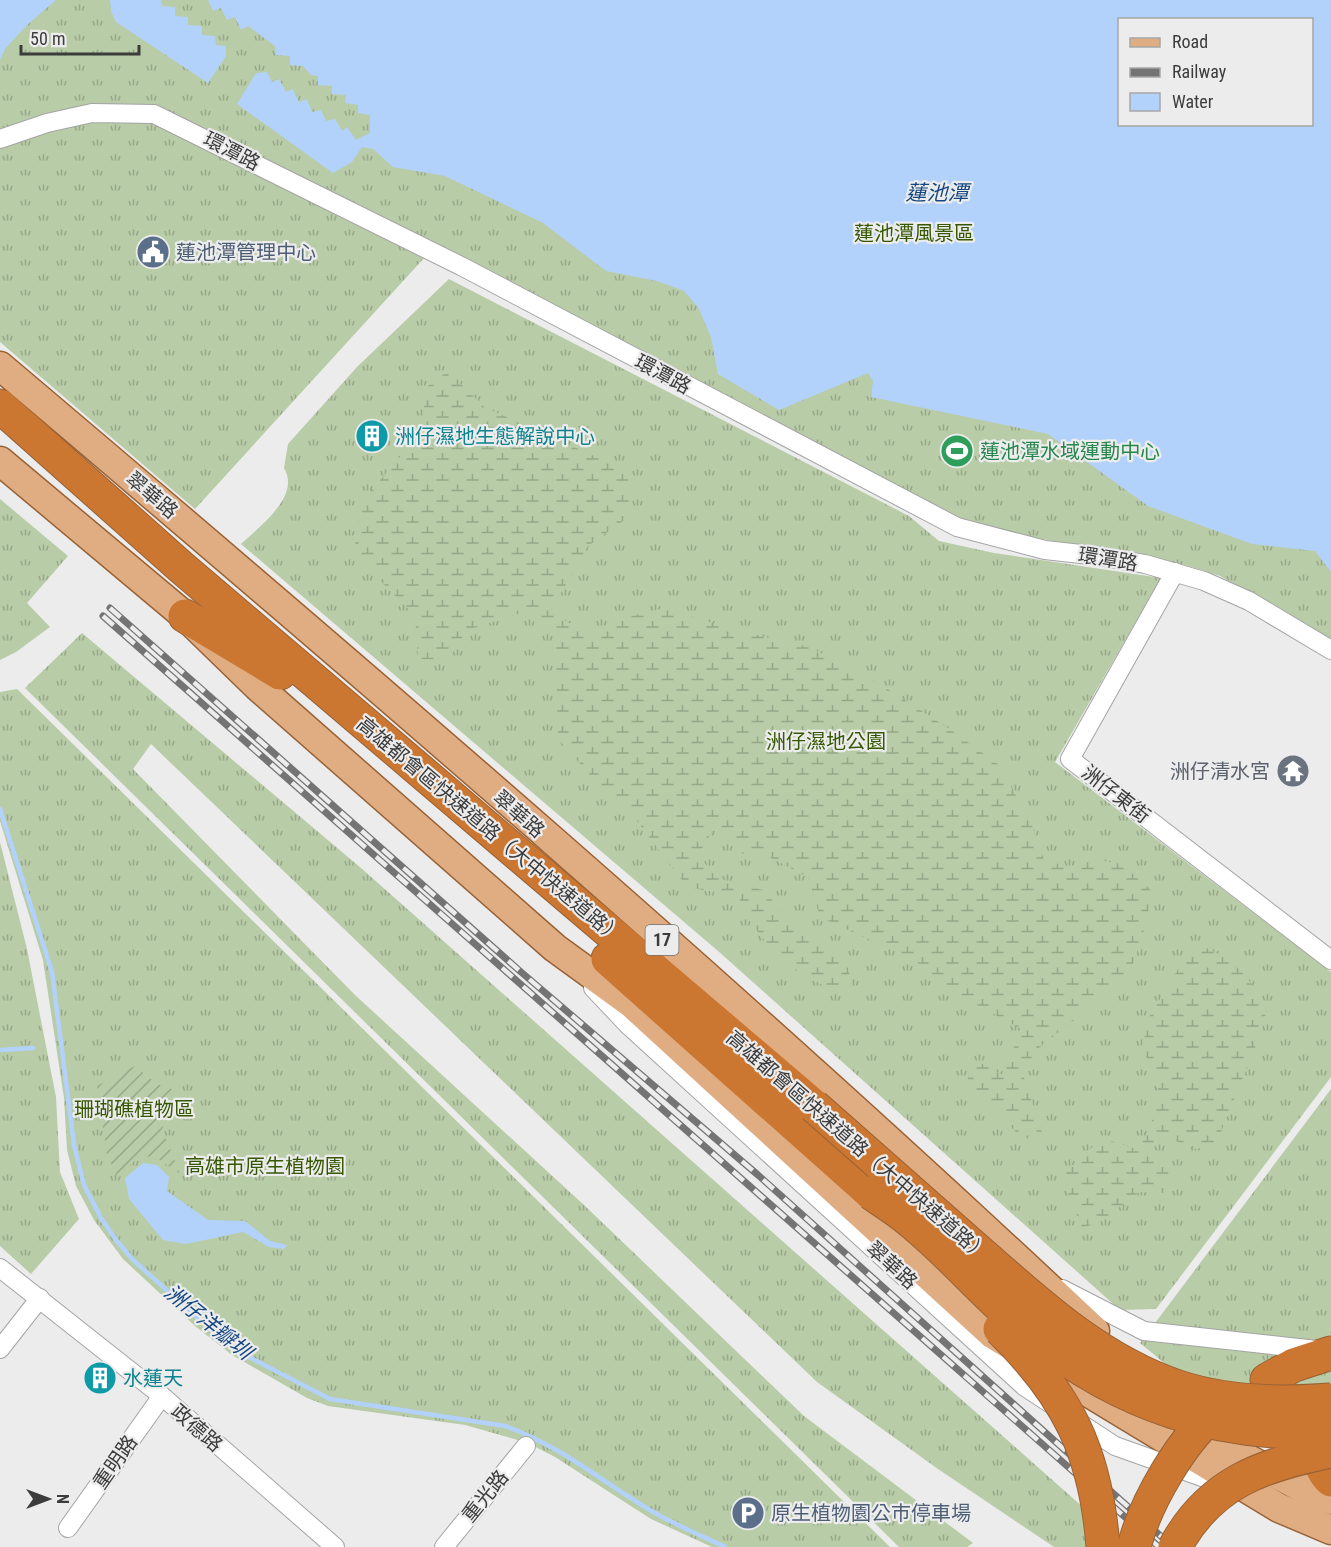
<svg xmlns="http://www.w3.org/2000/svg" width="1331" height="1547" viewBox="0 0 1331 1547" font-family="'Roboto Condensed','Noto Sans TC',sans-serif">
  <style>
    .grass { fill: url(#grass-tufts); fill-rule: evenodd }
    .wetland { fill: url(#wetland-marsh) }
    .garden { fill: url(#garden-furrows) }
    .water { fill: #b3d2fb; fill-rule: evenodd }
    .lines { fill: none; stroke-linecap: round; stroke-linejoin: round }
    .stream { stroke: #b3d2fb; stroke-width: 4.5 }
    .street-casing { stroke: #a4a4a5; stroke-width: 20 }
    .primary-casing { stroke: #996235; stroke-width: 31 }
    .highway-casing { stroke: #996235; stroke-width: 35 }
    .street { stroke: #fff; stroke-width: 18 }
    .primary { stroke: #e0ad83; stroke-width: 28 }
    .highway { stroke: #cb7731; stroke-width: 33 }
    .rail-casing { stroke: #747475; stroke-width: 7 }
    .rail { stroke: #ececed; stroke-width: 4.5; stroke-dasharray: 14; stroke-linecap: butt }
    .highway-bridge-casing { stroke: #996235; stroke-width: 35; stroke-linecap: butt }
    .highway-bridge { stroke: #cb7731; stroke-width: 33 }
    .labels { text-anchor: middle; stroke-width: 4.5; stroke-linejoin: round; paint-order: stroke }
    .shield { fill: #ececed; stroke: #717171; stroke-width: 1.5 }
    .shield-label { font-size: 18px; font-weight: bold; fill: #3c3c3c }
    .street-label { font-size: 20px; fill: #3c3c3c; stroke: #ececed }
    .park-label { font-size: 20px; fill: #365802; stroke: #ececed }
    .service-label { font-size: 20px; fill: #4e5e75; stroke: #ececed; text-anchor: start }
    .culture-label { font-size: 20px; fill: #0d838f; stroke: #ececed; text-anchor: start }
    .leisure-label { font-size: 20px; fill: #27864d; stroke: #ececed; text-anchor: start }
    .worship-label { font-size: 20px; fill: #5b616d; stroke: #ececed; text-anchor: end }
    .water-label { font-size: 21px; font-style: italic; fill: #154783; stroke: #ececed }
  </style>
  <defs>
    <pattern id="grass-tufts" width="24" height="20" patternUnits="userSpaceOnUse" patternTransform="scale(1.5)"><rect width="24" height="20" fill="#b8cca7"/><path d="M3 7l-1-3M5 7V3M7 7l1-3M15 17l-1-3M17 17v-4M19 17l1-3" fill="none" stroke="#97a789"/></pattern>
    <pattern id="wetland-marsh" width="20" height="14" patternUnits="userSpaceOnUse" patternTransform="scale(1.5)"><rect width="20" height="14" fill="#b8cca7"/><path d="M1 5h8M5 5V1M11 12h8M15 12V8" fill="none" stroke="#97a789"/></pattern>
    <pattern id="garden-furrows" width="10" height="10" patternUnits="userSpaceOnUse" patternTransform="scale(1.5)"><rect width="10" height="10" fill="#b8cca7"/><path d="M-1 1l2-2M0 10L10 0M9 11l2-2" fill="none" stroke="#97a789"/></pattern>
  </defs>
  <rect width="100%" height="100%" fill="#ececed"/>
  <g class="grass">
    <path d="M 0,0 L 1331,0 L 1331,640 L 1220,576 L 1185,565 L 1026,536 L 954,517 L 436,245 L 195,509 L 0,342 ZM 1120,20 L 1312,20 L 1312,124 L 1120,124 Z"/>
    <path d="M 449,279 L 909,516 L 939,541 L 994,553 L 1161,578 L 1055,762 L 1331,972 L 1331,1077 L 1156,1309 L 1120,1310 L 718,951 L 241,544 C 260,526 301,496 284,468 L 288,444 L 357,367 Z"/>
    <polygon points="0,499 68,556 27,603 50,627 16,652 0,660"/>
    <polygon points="82,633 361,868 1128,1547 1054,1547 938,1469 817,1382 151,744 133,769 355,995 584,1205 804,1416 973,1543 967,1547 899,1547 25,688"/>
    <polygon points="17,689 890,1547 712,1547 651,1519 555,1457 528,1443 465,1425 328,1406 307,1398 232,1355 195,1326 123,1259 94,1220 76,1186 67,1150 64,1098 43,960 0,821 0,692"/>
    <polygon points="0,842 27,949 56,1097 60,1172 79,1219 31,1274 0,1246"/>
    <path d="M 1331,1089 L 1331,1474 C 1257,1452 1198,1390 1140,1343 Z"/>
  </g>
  <g class="wetland">
    <polygon points="448,371 484,407 628,471 630,516 588,546 551,610 586,635 623,618 664,608 735,630 809,647 880,684 948,728 999,765 1031,823 1044,860 1073,868 1088,858 1121,864 1150,889 1148,918 1129,976 1035,1051 1023,1075 1045,1142 1021,1137 967,1085 971,1058 1003,1075 1021,1029 963,997 914,960 820,917 808,877 769,857 746,857 716,825 697,857 724,880 763,890 796,927 847,964 852,985 833,991 780,960 751,923 738,896 687,887 634,817 590,775 558,739 555,635 521,613 467,630 448,660 418,659 415,616 363,563 353,538 368,494 419,435 428,386"/>
    <path d="M 1194,943 C 1232,957 1249,974 1267,1010 L 1254,1051 L 1216,1144 L 1196,1149 L 1171,1139 L 1149,1149 L 1170,1167 L 1164,1193 L 1139,1192 L 1100,1222 L 1082,1228 L 1068,1193 L 1064,1173 L 1102,1138 L 1139,1150 C 1158,1109 1169,1091 1142,1050 L 1148,1019 Z"/>
  </g>
  <polygon class="garden" points="135,1066 157,1084 177,1091 162,1129 180,1174 154,1156 137,1158 118,1178 107,1155 97,1086"/>
  <g class="water">
    <polygon points="0,0 56,0 27,25 5,49 0,60"/>
    <polygon points="110,0 161,0 162,6 175,7 175,16 188,17 188,25 202,26 202,35 215,36 216,45 226,46 226,56 208,83 116,22 111,11"/>
    <path d="M 208,0 L 1331,0 L 1331,572 L 1315,551 L 1252,544 L 1148,506 L 1048,434 L 871,397 L 873,381 L 868,373 L 779,410 L 718,374 L 711,337 L 698,307 L 684,291 L 657,281 L 606,271 L 543,223 L 445,176 L 393,167 L 373,149 L 362,147 L 352,162 L 333,173 L 237,104 L 256,73 L 267,72 L 272,82 L 279,79 L 286,92 L 293,89 L 299,102 L 307,99 L 312,112 L 321,110 L 326,121 L 335,119 L 342,131 L 347,127 L 356,140 L 370,133 L 370,115 L 358,113 L 358,105 L 345,103 L 346,95 L 332,94 L 332,86 L 318,85 L 318,76 L 311,75 L 303,66 L 290,65 L 290,56 L 276,55 L 275,46 L 248,26 L 241,30 L 235,17 L 227,20 L 221,8 L 213,11 ZM 1120,20 L 1312,20 L 1312,124 L 1120,124 Z"/>
    <polygon points="143,1163 157,1165 169,1177 167,1191 208,1220 245,1221 270,1241 287,1245 284,1249 269,1247 243,1232 186,1244 163,1240 129,1199 125,1178"/>
  </g>
  <g class="lines">
    <g class="stream">
      <path d="M 0,809 L 52,972 L 74,1145 L 84,1185 L 101,1218 L 116,1240 L 133,1260 L 219,1337 L 239,1352 L 330,1399 L 505,1426 C 560,1445 605,1484 655,1513 C 678,1526 702,1536 725,1547"/>
      <polyline points="0,1050 33,1048"/>
    </g>
    <defs>
      <g id="street">
        <polyline points="0,139 47,123 92,113 154,114 461,266 957,527 1045,550 1099,556 1145,564 1204,581 1249,601 1331,650"/>
        <polyline points="1175,572 1070,759 1331,960"/>
        <polyline points="593,988 627,1024 1025,1387 1115,1446 1219,1483"/>
        <polyline points="0,1268 162,1396 335,1547"/>
        <polyline points="1062,1289 1144,1331 1317,1350"/>
        <polyline points="0,1349 40,1298"/>
        <polyline points="68,1528 162,1396"/>
        <polyline points="444,1547 526,1446"/>
      </g>
      <g id="primary">
        <path d="M 0,366 C 371,680 741,998 1095,1331"/>
        <polyline points="0,461 185,616 257,686 555,948 632,1004 992,1334 1279,1508 1331,1530"/>
        <polyline points="1184,1413 1215,1441 1304,1489 1331,1500"/>
      </g>
      <g id="highway">
        <polyline points="0,406 181,567 814,1106"/>
        <polyline points="185,616 280,673"/>
        <polyline points="608,959 871,1193"/>
        <polyline points="1267,1380 1294,1365 1331,1353"/>
        <path d="M 1328,1428 C 1316,1442 1317,1468 1331,1480"/>
      </g>
    </defs>
    <use href="#street" class="street-casing"/>
    <use href="#primary" class="primary-casing"/>
    <use href="#highway" class="highway-casing"/>
    <use href="#street" class="street"/>
    <use href="#primary" class="primary"/>
    <use href="#highway" class="highway"/>
    <defs>
      <g id="rail">
        <polyline points="110,608 521,972 758,1175 1173,1547"/>
        <polyline points="103,616 1159,1547"/>
      </g>
    </defs>
    <use href="#rail" class="rail-casing"/>
    <use href="#rail" class="rail"/>
    <defs>
      <g id="highway-bridge">
        <path d="M 814,1106 C 865,1151 916,1196 967,1241 C 1032,1298 1095,1359 1178,1387 C 1227,1403 1280,1404 1331,1400"/>
        <path d="M 871,1193 C 886,1203 902,1213 915,1225 C 956,1259 990,1301 1032,1334 C 1122,1406 1216,1436 1331,1432"/>
        <path d="M 1000,1329 C 1068,1395 1096,1453 1103,1547"/>
        <path d="M 1134,1547 C 1145,1503 1183,1436 1220,1409"/>
        <path d="M 1175,1547 C 1210,1482 1263,1465 1331,1451"/>
      </g>
    </defs>
    <use href="#highway-bridge" class="highway-bridge-casing"/>
    <use href="#highway-bridge" class="highway-bridge"/>
  </g>
  <defs>
    <symbol id="civic-disc" viewBox="-11 -11 22 22"><circle r="9.5" fill="#5c6f8a" stroke="#ececed"/><path d="M-.6-6.5H3V-4.5H.6V-3L4-1V1h2V6H-6V1h2V-1L-.6-3ZM-1.2 2.5V6h2.4V2.5Z" fill="#fff"/></symbol>
    <symbol id="building-disc" viewBox="-11 -11 22 22"><circle r="9.5" fill="#0f9aa8" stroke="#ececed"/><path d="M-4-6H4V6H1V3H-1V6H-4ZM-2.5-4.3h1.7v1.8h-1.7ZM.8-4.3h1.7v1.8H.8ZM-2.5-1h1.7V.8h-1.7ZM.8-1h1.7V.8H.8Z" fill="#fff"/></symbol>
    <symbol id="stadium-disc" viewBox="-11 -11 22 22"><circle r="9.5" fill="#2e9e5b" stroke="#ececed"/><path d="M0-5a6.5 5 0 1 0 0 10a6.5 5 0 1 0 0-10ZM-3.5-1.8h7v3.6h-7Z" fill="#fff"/></symbol>
    <symbol id="temple-disc" viewBox="-11 -11 22 22"><circle r="9.5" fill="#6b7280" stroke="#ececed"/><path d="M0-6L5-2H3V0L6.5 2.5H4V6H1.5V3h-3V6H-4V2.5H-6.5L-3 0V-2H-5Z" fill="#fff"/></symbol>
    <symbol id="parking-disc" viewBox="-11 -11 22 22"><circle r="9.5" fill="#5c6f8a" stroke="#ececed"/><path d="M-3.5-5.5H1a3.5 3.5 0 0 1 0 7H-1V5.5H-3.5ZM-1-3.4V-.6H.8a1.4 1.4 0 0 0 0-2.8Z" fill="#fff"/></symbol>
  </defs>
  <g fill-rule="evenodd">
    <use href="#civic-disc" x="134" y="233" width="38" height="38"/>
    <use href="#building-disc" x="353" y="417" width="38" height="38"/>
    <use href="#stadium-disc" x="938" y="432" width="38" height="38"/>
    <use href="#temple-disc" x="1274" y="752" width="38" height="38"/>
    <use href="#building-disc" x="81" y="1359" width="38" height="38"/>
    <use href="#parking-disc" x="729" y="1494" width="38" height="38"/>
  </g>
  <g class="labels">
    <rect class="shield" x="645.5" y="925" width="33" height="30" rx="4.5"/>
    <g class="shield-label">
      <text x="662" y="946">17</text>
    </g>
    <g class="street-label">
      <text transform="translate(232 151) rotate(27)" y="7">環潭路</text>
      <text transform="translate(663 374) rotate(28)" y="7">環潭路</text>
      <text transform="translate(152 495) rotate(40)" y="7">翠華路</text>
      <text transform="translate(1108 559) rotate(9)" y="7">環潭路</text>
      <text transform="translate(1116 794) rotate(38)" y="7">洲仔東街</text>
      <text transform="translate(519 814) rotate(41)" y="7">翠華路</text>
      <text transform="translate(490 830) rotate(40)" y="7">高雄都會區快速道路（大中快速道路）</text>
      <text transform="translate(858 1146) rotate(41)" y="7">高雄都會區快速道路（大中快速道路）</text>
      <text transform="translate(892 1265) rotate(42)" y="7">翠華路</text>
      <text transform="translate(197 1428) rotate(41)" y="7">政德路</text>
      <text transform="translate(115 1462) rotate(-55)" y="7">重明路</text>
      <text transform="translate(485 1496) rotate(-51)" y="7">重光路</text>
    </g>
    <g class="park-label">
      <text x="914" y="240">蓮池潭風景區</text>
      <text x="826" y="748">洲仔濕地公園</text>
      <text x="134" y="1116">珊瑚礁植物區</text>
      <text x="265" y="1173">高雄市原生植物園</text>
    </g>
    <g class="service-label">
      <text x="176" y="259">蓮池潭管理中心</text>
      <text x="771" y="1520">原生植物園公巿停車場</text>
    </g>
    <g class="culture-label">
      <text x="395" y="443">洲仔濕地生態解說中心</text>
      <text x="123" y="1385">水蓮天</text>
    </g>
    <g class="leisure-label">
      <text x="980" y="458">蓮池潭水域運動中心</text>
    </g>
    <g class="worship-label">
      <text x="1270" y="778">洲仔清水宮</text>
    </g>
    <g class="water-label">
      <text x="937" y="200">蓮池潭</text>
      <text transform="translate(208 1322) rotate(39)" y="7">洲仔洋瓣圳</text>
    </g>
  </g>
  <rect x="1118" y="18" width="195" height="108" fill="#ececed" stroke="#a6a6a6" stroke-width="1.5"/>
  <rect x="1130" y="38" width="30" height="9" fill="#e0ad83" stroke="#a6a6a6" stroke-width="1.5"/>
  <text x="1172" y="48" font-size="18" fill="#3c3c3c">Road</text>
  <rect x="1130" y="68" width="30" height="9" fill="#747475" stroke="#a6a6a6" stroke-width="1.5"/>
  <text x="1172" y="78" font-size="18" fill="#3c3c3c">Railway</text>
  <rect x="1130" y="93" width="30" height="18" fill="#b3d2fb" stroke="#a6a6a6" stroke-width="1.5"/>
  <text x="1172" y="108" font-size="18" fill="#3c3c3c">Water</text>
  <g transform="translate(48 1499) rotate(90)" stroke="#ececed" stroke-width="4.5" paint-order="stroke">
  <path d="M0-4.5L10 22L0 15L-10 22Z" fill="#3c3c3c"/>
  <text y="-9" font-size="16" font-weight="bold" text-anchor="middle" fill="#3c3c3c">N</text>
  </g>
  <path d="M21 45v9h118v-9" fill="none" stroke="#3c3c3c" stroke-width="3"/>
  <text x="30" y="45" font-size="18" fill="#3c3c3c" stroke="#ececed" stroke-width="4.5" paint-order="stroke">50 m</text>
</svg>
